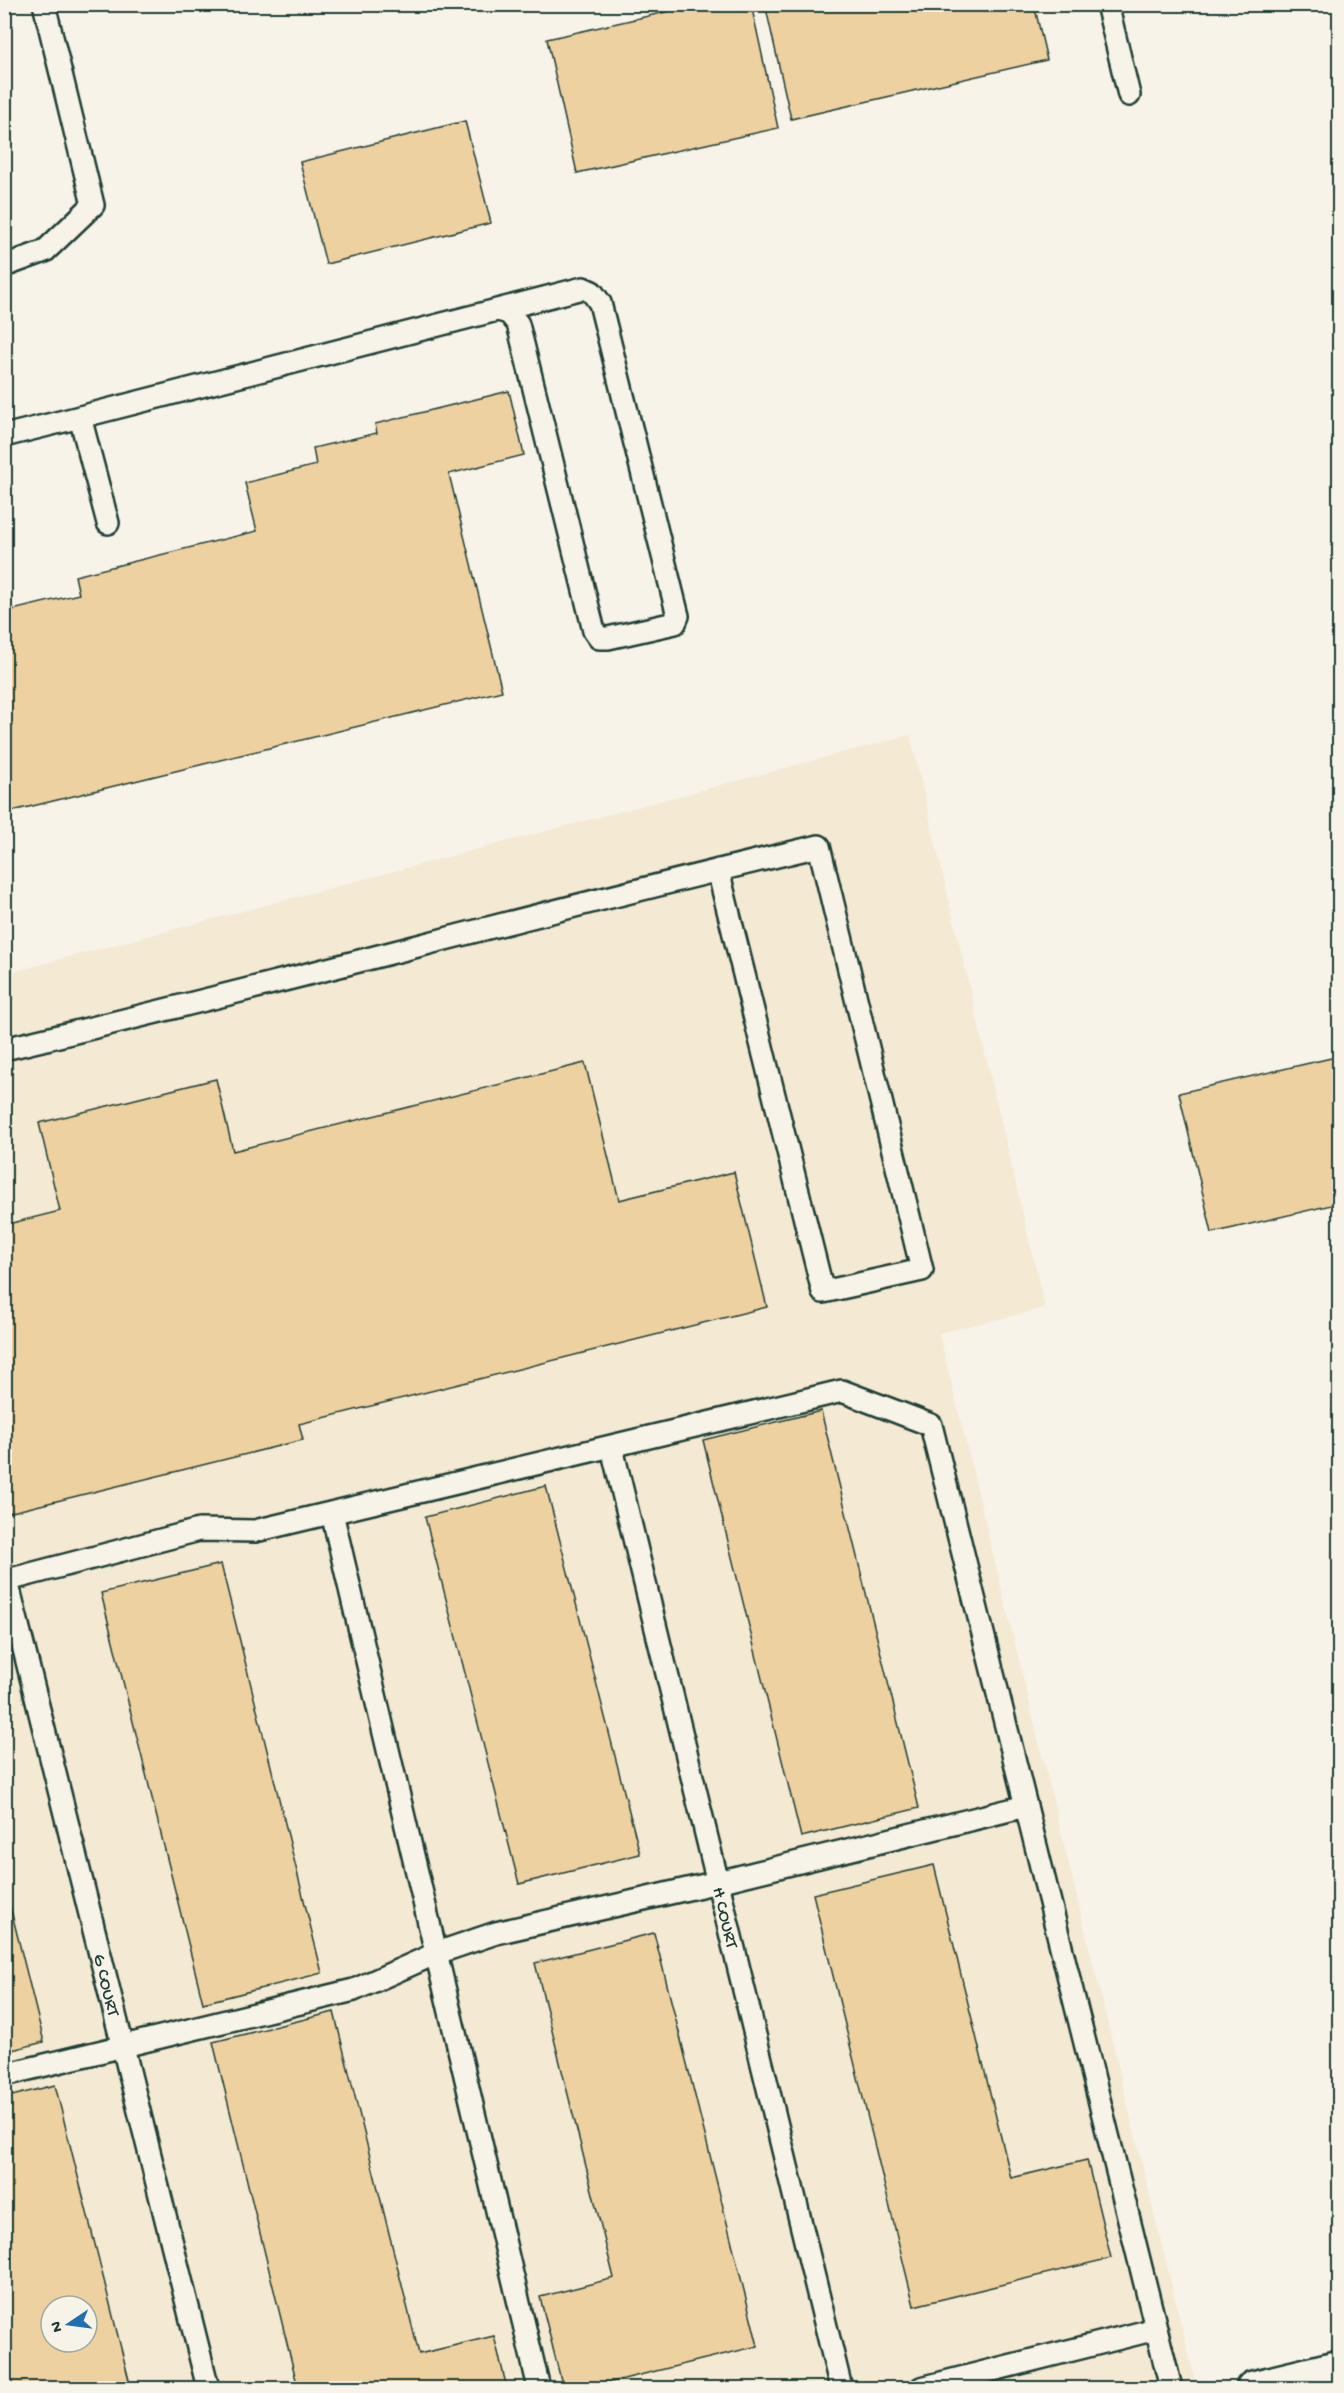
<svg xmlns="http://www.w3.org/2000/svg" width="1344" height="2393" viewBox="0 0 1344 2393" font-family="'Gochi Hand',sans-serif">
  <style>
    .built { fill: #f4e9d3; fill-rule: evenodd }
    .building { fill: #eed1a1; stroke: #1f3d34; stroke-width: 1.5; fill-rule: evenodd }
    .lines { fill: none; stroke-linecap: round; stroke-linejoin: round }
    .lane-casing { stroke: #1f3d34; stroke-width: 26 }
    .street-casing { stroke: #1f3d34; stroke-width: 38 }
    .lane { stroke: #f7f3e8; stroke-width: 21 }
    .street { stroke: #f7f3e8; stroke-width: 33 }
    .labels { text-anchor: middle; stroke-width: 4.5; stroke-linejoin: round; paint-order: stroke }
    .street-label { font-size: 18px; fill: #1f3d34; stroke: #f7f3e8 }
  </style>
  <rect width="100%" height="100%" fill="#f7f3e8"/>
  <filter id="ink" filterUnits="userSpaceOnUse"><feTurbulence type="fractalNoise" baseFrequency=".0167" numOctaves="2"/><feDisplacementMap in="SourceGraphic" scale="12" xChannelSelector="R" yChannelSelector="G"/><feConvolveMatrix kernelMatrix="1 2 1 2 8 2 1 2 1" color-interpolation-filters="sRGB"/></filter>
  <g filter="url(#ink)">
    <path class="built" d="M 910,735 L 1045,1308 L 939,1333 L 1196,2385 L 1180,2388 L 5,2388 L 5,974 ZM 51,2306 L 87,2306 L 87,2342 L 51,2342 Z"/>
    <g class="building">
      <polygon points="701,4 751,4 778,128 577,173 547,39"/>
      <polygon points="765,4 1034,4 1047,60 791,119"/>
      <polygon points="465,121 491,223 326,264 300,162"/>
      <polygon points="509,391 524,455 449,474 502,691 4,813 4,612 79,594 75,576 257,531 245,483 316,465 313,448 377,433 375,424"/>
      <polygon points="1340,1056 1340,1203 1212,1233 1179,1093"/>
      <polygon points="585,1063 619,1200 734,1172 767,1307 299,1424 303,1440 4,1514 4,1225 60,1211 39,1123 216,1079 233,1151"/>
      <polygon points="821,1411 919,1808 801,1837 703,1440"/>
      <polygon points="546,1486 640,1854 519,1884 425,1517"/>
      <polygon points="221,1564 322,1973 203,2003 101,1593"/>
      <polygon points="934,1865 1011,2178 1087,2160 1111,2258 914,2306 813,1894"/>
      <polygon points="4,1882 44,2042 4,2052"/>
      <polygon points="654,1933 758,2346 587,2388 563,2388 540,2297 614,2278 535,1963"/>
      <polygon points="334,2012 419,2354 494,2336 507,2388 298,2388 213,2042"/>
      <path d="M 55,2085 L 131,2388 L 5,2388 L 4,2386 L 4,2098 ZM 51,2306 L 87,2306 L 87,2342 L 51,2342 Z"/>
    </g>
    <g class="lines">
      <defs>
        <g id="lane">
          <polyline points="1107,4 1129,95"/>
          <polyline points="4,266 45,251 93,205 44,4"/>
          <polyline points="80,417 583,288 592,292 600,303 678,616 675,623 608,638 599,638 594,631 518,324 509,313 498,310"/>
          <polyline points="4,436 80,417 108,523"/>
          <path d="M 4,1049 C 277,985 547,910 819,846 L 922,1270 L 823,1292 L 718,870"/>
          <path id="s1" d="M 612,1448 L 841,2388"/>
          <polyline points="332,1513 539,2388"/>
          <polyline points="4,1581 199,1530 255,1531 842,1391 931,1425 1171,2388"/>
          <path id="s2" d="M 7,1581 L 208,2388"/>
          <polyline points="4,2075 354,1990 437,1953 496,1933 718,1882 1026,1806"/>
          <polyline points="921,2388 1156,2329"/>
        </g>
        <polyline id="street" points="1253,2388 1340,2367"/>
      </defs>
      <use href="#lane" class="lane-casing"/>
      <use href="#street" class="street-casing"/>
      <use href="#lane" class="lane"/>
      <use href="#street" class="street"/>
    </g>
  </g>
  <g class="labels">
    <g class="street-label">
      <text dy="6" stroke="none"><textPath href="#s1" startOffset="483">H COURT</textPath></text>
      <text dy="6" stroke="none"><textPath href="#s2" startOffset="416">G COURT</textPath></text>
    </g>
  </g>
  <rect width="1344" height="2393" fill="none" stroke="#f7f3e8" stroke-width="24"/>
  <rect x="12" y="12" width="1320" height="2369" fill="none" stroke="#1f3d34" stroke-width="2" filter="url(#ink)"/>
  <g transform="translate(69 2324) rotate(257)"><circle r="28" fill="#f7f3e8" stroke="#a1aaa0" stroke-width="1.5"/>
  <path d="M0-4.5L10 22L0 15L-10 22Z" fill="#1f6fb2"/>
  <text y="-9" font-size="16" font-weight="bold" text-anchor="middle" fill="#1f3d34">N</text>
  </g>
</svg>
